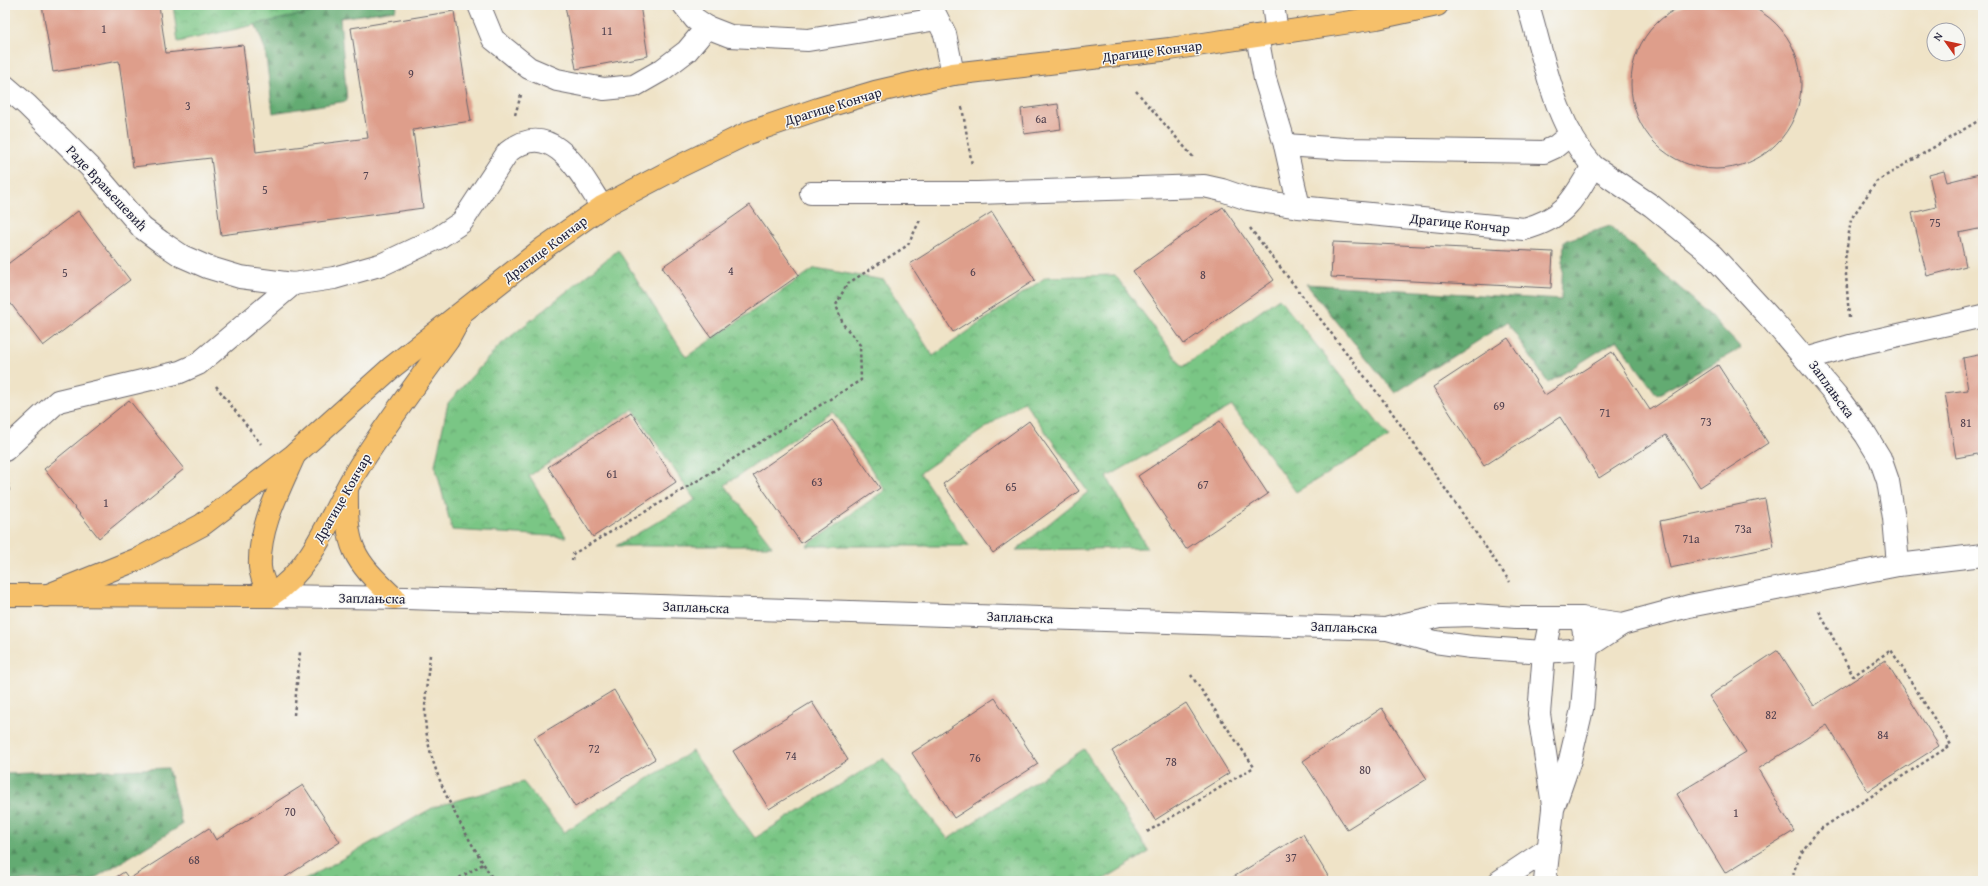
<svg xmlns="http://www.w3.org/2000/svg" width="1988" height="886" viewBox="0 0 1988 886" font-family="'Gentium Book Plus',serif">
  <style>
    .forest { fill: url(#forest-firs); stroke: #426656 }
    .park { fill: url(#park-crowns); stroke: #4e7460 }
    .building { fill: #de9e8b }
    .lines { fill: none; stroke-linecap: round; stroke-linejoin: round }
    .minor-casing { stroke: #6a666c; stroke-width: 24 }
    .major-casing { stroke: #6a666c; stroke-width: 24 }
    .path { stroke: #6a666c; stroke-width: 2.5; stroke-dasharray: 3 3; stroke-linecap: butt }
    .minor { stroke: #fff; stroke-width: 22 }
    .major { stroke: #f6c06b; stroke-width: 22 }
    .labels { text-anchor: middle; stroke-width: 3; stroke-linejoin: round; paint-order: stroke }
    .number-label { font-size: 12px; fill: #51414f }
    .street-label { font-size: 14px; fill: #22223b; stroke: #f6f6f2 }
  </style>
  <defs>
    <pattern id="forest-firs" width="22" height="20" patternUnits="userSpaceOnUse"><rect width="22" height="20" fill="#63ab72"/><path d="M5 1l3.5 6h-7zM16 11l3.5 6h-7z" fill="#518b5f"/></pattern>
    <pattern id="park-crowns" width="20" height="18" patternUnits="userSpaceOnUse"><rect width="20" height="18" fill="#7ac685"/><path d="M2 6a3 3 0 1 1 6 0M12 15a3 3 0 1 1 6 0" fill="none" stroke="#64a06e"/></pattern>
  </defs>
  <rect width="100%" height="100%" fill="#f6f6f2"/>
  <filter id="ink" filterUnits="userSpaceOnUse"><feTurbulence type="fractalNoise" baseFrequency=".025" numOctaves="2"/><feDisplacementMap in="SourceGraphic" scale="8" xChannelSelector="R" yChannelSelector="G"/><feConvolveMatrix kernelMatrix="1 2 1 2 8 2 1 2 1" color-interpolation-filters="sRGB"/></filter>
  <filter id="wash" filterUnits="userSpaceOnUse"><feTurbulence type="fractalNoise" baseFrequency=".012" numOctaves="4" result="noise"/><feDisplacementMap in="SourceGraphic" scale="16" xChannelSelector="R" yChannelSelector="G"/><feGaussianBlur stdDeviation="0.9" result="paint"/><feColorMatrix in="noise" values="0 0 0 0 0 0 0 0 0 0 0 0 0 0 0 0 0 1.4 0 .05"/><feComposite in="paint" operator="in"/></filter>
  <g filter="url(#wash)">
    <rect width="100%" height="100%" fill="#efe3c7"/>
    <g class="forest">
      <polygon points="183,5 397,5 395,10 340,18 347,101 273,113 265,49 251,13"/>
      <polygon points="1610,226 1707,312 1741,348 1657,395 1617,340 1548,383 1507,322 1395,393 1306,284 1561,300 1564,241"/>
      <polygon points="168,768 182,825 90,881 5,881 5,774"/>
    </g>
    <g class="park">
      <polygon points="173,5 343,5 178,42"/>
      <polygon points="618,250 686,357 815,268 884,280 933,356 1046,277 1115,275 1183,367 1279,298 1389,437 1296,492 1232,406 1107,477 1147,548 1016,550 1088,492 1024,401 920,473 969,546 806,546 885,490 833,412 725,485 772,546 616,546 695,500 633,409 529,476 566,537 452,530 435,465 448,403 499,346"/>
      <polygon points="1084,749 1149,852 1101,881 303,881 434,807 523,782 564,832 692,751 755,838 883,758 948,839"/>
    </g>
    <g id="blocks">
      <g class="building">
        <circle cx="1716" cy="84" r="85"/>
        <polygon points="42,5 159,5 166,53 243,45 256,152 368,138 351,28 454,11 471,121 413,130 423,208 221,235 211,158 133,167 119,61 53,72"/>
        <polygon points="565,5 640,5 648,56 576,69"/>
        <polygon points="1058,104 1061,129 1024,134 1021,109"/>
        <polygon points="1944,171 1947,182 1983,173 1983,228 1959,233 1966,266 1927,276 1912,213 1936,207 1929,175"/>
        <polygon points="750,205 799,275 711,337 662,267"/>
        <polygon points="1223,207 1274,280 1184,344 1133,271"/>
        <polygon points="78,211 130,280 43,346 5,296 5,266"/>
        <polygon points="992,212 1035,280 953,332 910,264"/>
        <polygon points="1333,242 1553,252 1551,288 1331,277"/>
        <polygon points="1508,338 1545,395 1612,352 1650,410 1718,365 1768,443 1700,487 1666,435 1599,478 1560,417 1484,466 1433,387"/>
        <polygon points="1983,354 1983,453 1956,458 1945,393 1968,390 1963,358"/>
        <polygon points="129,400 184,469 99,538 44,469"/>
        <polygon points="631,412 676,482 593,537 548,467"/>
        <polygon points="832,420 880,488 801,543 753,475"/>
        <polygon points="1029,421 1079,491 993,553 943,484"/>
        <polygon points="1220,421 1268,494 1186,549 1138,476"/>
        <polygon points="1765,499 1774,547 1670,568 1660,521"/>
        <polygon points="1778,650 1814,706 1885,660 1939,746 1868,791 1827,725 1758,769 1794,831 1725,873 1677,794 1746,752 1709,696"/>
        <polygon points="614,690 655,759 575,807 534,738"/>
        <polygon points="995,698 1038,764 954,818 912,753"/>
        <polygon points="812,702 848,760 769,809 733,751"/>
        <polygon points="1186,703 1229,773 1155,820 1112,751"/>
        <polygon points="1382,708 1427,779 1347,829 1303,761"/>
        <polygon points="303,785 340,842 279,881 110,881 124,872 129,879 209,828 216,840"/>
        <polygon points="1303,834 1331,881 1227,881"/>
      </g>
    </g>
  </g>
  <g filter="url(#ink)">
    <use href="#blocks" fill-opacity="0" stroke="#6a666c" stroke-width="1"/>
    <g class="lines">
      <defs>
        <g id="minor">
          <polyline points="479,5 493,39 529,68 557,80 604,89 634,86 662,70 687,51 707,27 730,36 808,40 937,19"/>
          <polyline points="684,5 695,19 707,27"/>
          <polyline points="1273,5 1277,33"/>
          <path d="M 1528,5 C 1545,60 1553,121 1593,166 L 1652,206 L 1712,255 L 1772,320 L 1836,395 L 1866,435 L 1880,458 L 1888,481 L 1894,518 L 1898,565"/>
          <polyline points="931,6 945,34 953,74"/>
          <path d="M 5,86 L 27,105 L 91,168 L 142,228 L 161,242 L 182,256 L 207,267 L 240,277 L 293,284 L 334,278 L 383,264 L 438,238 L 462,222 L 508,152 C 553,116 581,175 602,207"/>
          <polyline points="1285,145 1346,149 1544,152 1555,147 1571,134"/>
          <polyline points="811,193 977,193 1204,186 1222,190 1248,199 1299,207 1285,145 1265,79 1257,36"/>
          <path d="M 1299,207 L 1524,229 C 1565,218 1573,200 1593,166"/>
          <polyline points="1806,359 1850,346 1983,316"/>
          <polyline points="5,450 58,401 180,372 198,364 293,284"/>
          <polyline points="270,596 406,598 1387,629 1435,642 1471,647 1544,652 1571,650 1587,647 1622,624 1689,606 1898,565 1983,555"/>
          <polyline points="1551,618 1544,652 1539,714 1553,805"/>
          <polyline points="1389,628 1440,616 1473,615 1516,618 1581,618 1622,624"/>
          <polyline points="1500,881 1548,849"/>
          <polyline points="1545,881 1553,809 1570,760 1582,709 1587,647 1581,618"/>
        </g>
        <g id="major">
          <path d="M 347,489 C 346,548 352,558 394,598"/>
          <polyline points="5,595 270,596"/>
          <polyline points="46,596 138,559 202,525 294,455 391,368 545,247 602,207 682,165 748,133 818,109 875,92 953,74 1170,49 1377,18 1437,5"/>
          <path d="M 270,596 C 316,567 333,506 362,462 C 389,420 419,380 448,340 L 459,320"/>
          <path d="M 270,596 C 266,587 261,578 260,567 C 258,529 279,490 294,456"/>
        </g>
      </defs>
      <use href="#minor" class="minor-casing"/>
      <use href="#major" class="major-casing"/>
      <g class="path">
        <polyline points="1136,91 1194,158"/>
        <polyline points="962,107 972,165"/>
        <polyline points="515,115 521,95"/>
        <polyline points="1250,228 1389,408 1510,582"/>
        <polyline points="1849,318 1845,260 1851,219 1877,181 1983,118"/>
        <polyline points="216,386 261,444"/>
        <polyline points="5,495 9,492 7,477"/>
        <polyline points="572,561 573,554 684,489 861,380 860,345 843,324 836,305 847,284 908,245 920,220"/>
        <path d="M 430,655 C 428,674 425,694 425,713 C 425,770 465,833 494,881"/>
        <polyline points="294,715 300,652"/>
        <polyline points="1147,832 1254,767 1191,675"/>
        <polyline points="454,881 483,864"/>
        <path d="M 1792,881 C 1796,858 1806,843 1822,828 L 1951,745 L 1891,650 L 1853,676 L 1818,609"/>
      </g>
      <use href="#minor" class="minor"/>
      <use href="#major" class="major"/>
    </g>
  </g>
  <g class="labels">
    <g class="number-label">
      <text x="104" y="33">1</text>
      <text x="607" y="35">11</text>
      <text x="411" y="78">9</text>
      <text x="188" y="110">3</text>
      <text x="1041" y="123">6a</text>
      <text x="366" y="180">7</text>
      <text x="265" y="194">5</text>
      <text x="1935" y="227">75</text>
      <text x="731" y="275">4</text>
      <text x="973" y="276">6</text>
      <text x="65" y="277">5</text>
      <text x="1203" y="279">8</text>
      <text x="1499" y="410">69</text>
      <text x="1605" y="417">71</text>
      <text x="1706" y="426">73</text>
      <text x="1966" y="427">81</text>
      <text x="612" y="478">61</text>
      <text x="817" y="486">63</text>
      <text x="1203" y="489">67</text>
      <text x="1011" y="491">65</text>
      <text x="106" y="507">1</text>
      <text x="1743" y="533">73a</text>
      <text x="1691" y="543">71a</text>
      <text x="1771" y="719">82</text>
      <text x="1883" y="739">84</text>
      <text x="594" y="753">72</text>
      <text x="791" y="760">74</text>
      <text x="975" y="762">76</text>
      <text x="1171" y="766">78</text>
      <text x="1365" y="774">80</text>
      <text x="290" y="816">70</text>
      <text x="1736" y="817">1</text>
      <text x="1291" y="862">37</text>
      <text x="194" y="864">68</text>
    </g>
    <g class="street-label">
      <text transform="translate(1152 51) rotate(-7)" y="5">Драгице Кончар</text>
      <text transform="translate(833 106) rotate(-17)" y="5">Драгице Кончар</text>
      <text transform="translate(107 188) rotate(47)" y="5">Раде Врањешевић</text>
      <text transform="translate(1460 223) rotate(6)" y="5">Драгице Кончар</text>
      <text transform="translate(545 249) rotate(-37)" y="5">Драгице Кончар</text>
      <text transform="translate(1832 389) rotate(54)" y="5">Заплањска</text>
      <text transform="translate(342 498) rotate(-60)" y="5">Драгице Кончар</text>
      <text transform="translate(372 598) rotate(1)" y="5">Заплањска</text>
      <text transform="translate(696 607) rotate(2)" y="5">Заплањска</text>
      <text transform="translate(1020 617) rotate(2)" y="5">Заплањска</text>
      <text transform="translate(1344 627) rotate(2)" y="5">Заплањска</text>
    </g>
  </g>
  <rect width="1988" height="886" fill="none" stroke="#f6f6f2" stroke-width="20"/>
  <g transform="translate(1946 42) rotate(303)"><circle r="19" fill="#f6f6f2" stroke="#a1a1a9"/>
  <path d="M0-3L7 15L0 10L-7 15Z" fill="#c8321e"/>
  <text y="-6" font-size="11" font-weight="bold" text-anchor="middle" fill="#22223b">N</text>
  </g>
</svg>
